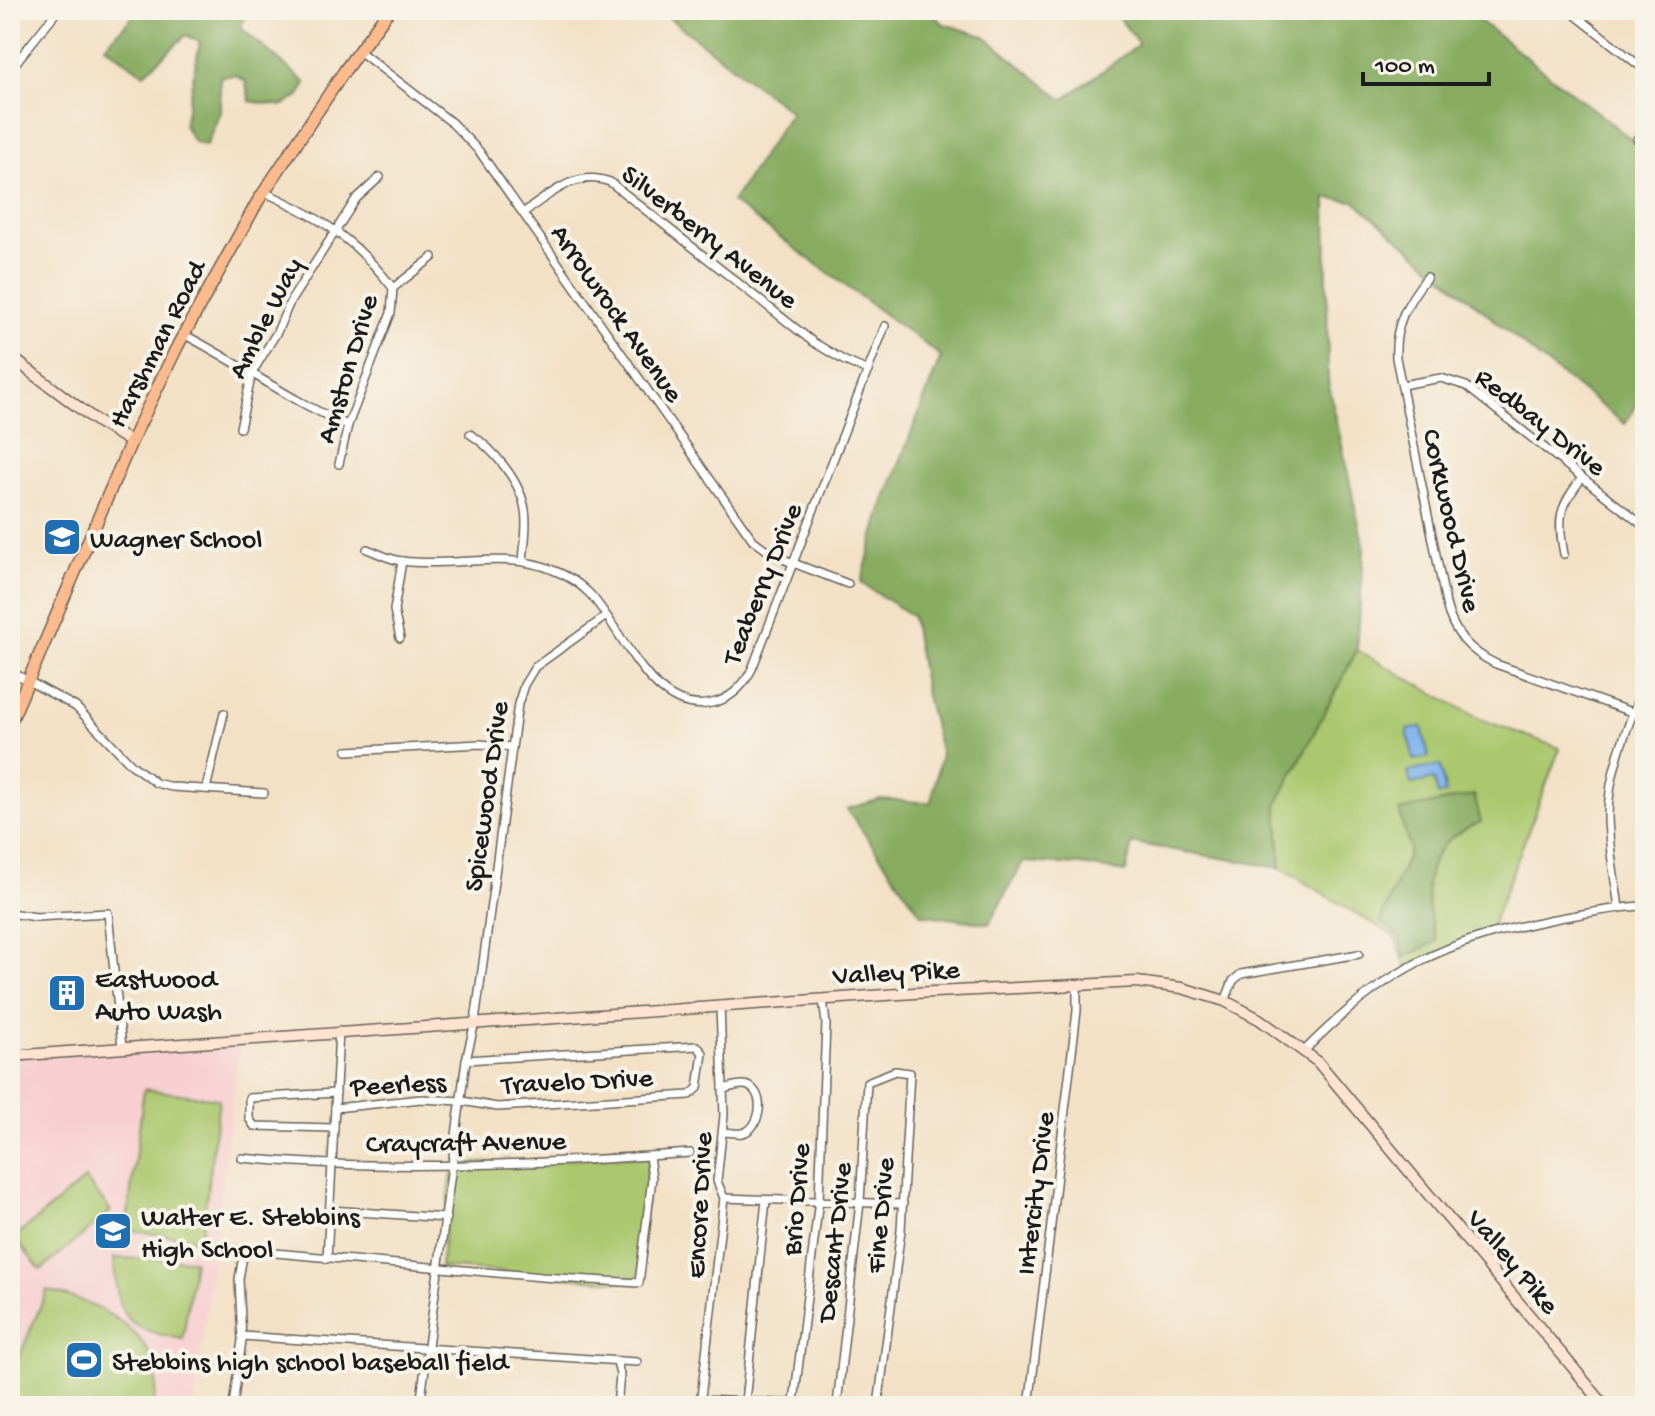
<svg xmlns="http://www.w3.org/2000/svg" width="1655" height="1416" viewBox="0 0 1655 1416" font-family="'Gochi Hand',sans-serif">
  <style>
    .built { fill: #f7cfd0 }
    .green { fill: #aac76d; stroke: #637244; stroke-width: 2 }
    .forest { fill: #87ac60; stroke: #52643e; stroke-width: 2 }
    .water { fill: #7fb4ed; stroke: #4e6884; stroke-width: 2 }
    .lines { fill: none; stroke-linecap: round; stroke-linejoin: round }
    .street-casing { stroke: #676158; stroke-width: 10 }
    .secondary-casing { stroke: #676158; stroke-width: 13 }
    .primary-casing { stroke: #676158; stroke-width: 14 }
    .street { stroke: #fff; stroke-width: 7 }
    .secondary { stroke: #fee3d1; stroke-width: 10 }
    .primary { stroke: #fcba8d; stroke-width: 11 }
    .labels { text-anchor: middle; stroke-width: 8; stroke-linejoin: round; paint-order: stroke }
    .street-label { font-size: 28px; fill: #1c1c1c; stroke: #f7f3e8 }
    .poi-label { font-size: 28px; fill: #1c1c1c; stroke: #f7f3e8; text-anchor: start }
  </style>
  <rect width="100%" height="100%" fill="#f7f3e8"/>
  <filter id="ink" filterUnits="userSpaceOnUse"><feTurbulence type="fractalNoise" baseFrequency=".0125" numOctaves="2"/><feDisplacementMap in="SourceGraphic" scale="16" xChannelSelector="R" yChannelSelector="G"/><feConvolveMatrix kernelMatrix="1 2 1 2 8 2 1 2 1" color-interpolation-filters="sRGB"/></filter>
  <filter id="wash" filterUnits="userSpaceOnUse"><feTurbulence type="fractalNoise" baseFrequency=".006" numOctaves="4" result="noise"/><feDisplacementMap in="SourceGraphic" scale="32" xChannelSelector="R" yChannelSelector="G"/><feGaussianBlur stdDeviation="1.8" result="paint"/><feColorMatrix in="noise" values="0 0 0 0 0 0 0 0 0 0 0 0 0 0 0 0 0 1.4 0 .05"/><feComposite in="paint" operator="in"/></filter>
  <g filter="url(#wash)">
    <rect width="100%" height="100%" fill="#f3e1c6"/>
    <polygon class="built" points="240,1038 194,1406 10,1406 10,1056"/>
    <g class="green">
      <polygon points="1357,650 1480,719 1560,748 1489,933 1406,967 1395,937 1281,868 1277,804"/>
      <polygon points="144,1089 219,1099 201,1240 126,1230"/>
      <polygon points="649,1156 639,1283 440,1267 453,1164"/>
      <polygon points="85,1179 111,1211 41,1270 14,1238"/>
      <path d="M 114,1258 L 194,1260 L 183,1339 C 122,1328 117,1318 114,1258 Z"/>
      <path d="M 47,1290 C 101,1304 173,1337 153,1406 L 10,1406 L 10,1379 Z"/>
    </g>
    <g class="forest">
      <polygon points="139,10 246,10 241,28 306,83 299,96 282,106 250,101 245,81 235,75 220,77 220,113 206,146 194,142 184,125 200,42 186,35 144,74 105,46"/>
      <polygon points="659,10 927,10 944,24 984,36 1063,100 1139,44 1113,10 1466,10 1645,150 1645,391 1625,424 1538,357 1354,201 1326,198 1328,381 1364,548 1357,650 1277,804 1281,868 1132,843 1126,872 1081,865 1023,862 989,924 921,914 847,809 880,799 931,803 941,754 926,696 912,616 861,583 881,511 941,356 732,202 791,112"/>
      <path d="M 1474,795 L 1481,822 C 1422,842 1419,889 1437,941 L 1405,957 L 1399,936 L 1380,921 L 1410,850 L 1399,811 Z"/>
    </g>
    <g class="water">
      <polygon points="1422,727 1429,757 1414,760 1407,730"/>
      <polygon points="1440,765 1446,794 1438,795 1434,779 1411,784 1408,772"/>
    </g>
  </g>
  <g filter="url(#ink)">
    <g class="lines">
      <defs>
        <g id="street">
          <polyline points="1569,10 1645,70"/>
          <polyline points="359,51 451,122 479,151 753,540 775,556 848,584"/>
          <polyline points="10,70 58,10"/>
          <polyline points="1637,139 1645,129"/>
          <path d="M 264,192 C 320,217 355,239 393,288"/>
          <path d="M 524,212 C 551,194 576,169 610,182 L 813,342 L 843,360 L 868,371"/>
          <path d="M 1427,277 C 1407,302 1394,325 1396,358 L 1446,604 C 1453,633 1469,651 1496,664 L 1634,713"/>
          <path d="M 183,334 C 240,363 290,401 348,425"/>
          <polyline points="1402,385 1441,378 1466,386 1645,527"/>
          <polyline points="240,428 252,373 277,332 290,302 356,199 380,177"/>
          <path d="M 470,434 C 493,448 521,482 525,510 C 528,526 524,545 523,561"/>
          <polyline points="339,464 348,425 391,313 393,288 433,257"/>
          <path d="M 367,549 C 378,553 390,560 402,561 C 451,568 506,550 553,570 C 566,575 579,583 589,593 C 623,628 651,717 712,703 C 731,699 744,685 752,669 L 885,326"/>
          <path d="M 1564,554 C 1557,517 1559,508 1582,478"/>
          <polyline points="400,638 394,610 402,561"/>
          <polyline points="10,671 76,707 132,765 156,783 172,787 264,793"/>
          <polyline points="347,751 480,744 512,747"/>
          <polyline points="206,789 224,713"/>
          <path d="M 1619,908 C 1615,877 1608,846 1608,814 C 1609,768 1629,724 1645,682"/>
          <polyline points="10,913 36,917 108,913 122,1047"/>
          <polyline points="1225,1001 1233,981 1241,974 1359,954"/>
          <path d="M 1305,1050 C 1385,969 1443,941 1554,919 C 1584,914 1614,907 1645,906"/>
          <polyline points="335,1108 421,1099 462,1101 497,1107 690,1095 698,1088 703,1053 697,1046 466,1060"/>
          <polyline points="334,1128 254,1126 249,1118 249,1098 336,1093"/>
          <path d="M 723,1132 C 729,1132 737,1134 742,1133 C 763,1129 767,1085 742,1085 C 736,1085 729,1088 723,1089"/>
          <path d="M 242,1158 C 391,1172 542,1164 690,1153"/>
          <polyline points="724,1198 903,1204"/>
          <polyline points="330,1210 446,1218"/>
          <polyline points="231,1249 542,1277 639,1283 652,1178 649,1156"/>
          <polyline points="327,1259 339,1031"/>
          <polyline points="242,1336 637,1362"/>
          <polyline points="700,1400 855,1406"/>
          <polyline points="745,1402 766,1200"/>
          <polyline points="794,1402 819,1200 826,1024 823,999"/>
          <polyline points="837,1405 860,1202 867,1082 895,1071 910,1073 901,1230 878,1406"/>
          <polyline points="233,1406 242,1340 239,1279 244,1250"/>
          <polyline points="420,1406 466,1060 475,1022 518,704 524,685 535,667 605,617"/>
          <polyline points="617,1406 620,1375 617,1361"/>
          <polyline points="700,1406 724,1198 717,1181 724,1115 720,1005"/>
          <polyline points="1029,1406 1077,1011 1077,984"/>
          <polyline points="1643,1406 1645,1404"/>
        </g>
        <g id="secondary">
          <polyline points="10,356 98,422 131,442"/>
          <polyline points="10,1056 914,993 1137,982 1182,988 1225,1001 1259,1019 1318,1062 1605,1406"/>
        </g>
        <polyline id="primary" points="10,723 131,442 178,345 258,201 345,70 389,10"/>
      </defs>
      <use href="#street" class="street-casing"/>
      <use href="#secondary" class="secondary-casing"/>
      <use href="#primary" class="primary-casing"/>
      <use href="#street" class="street"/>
      <use href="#secondary" class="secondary"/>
      <use href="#primary" class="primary"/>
    </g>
  </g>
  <defs>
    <symbol id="school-square" viewBox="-11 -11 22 22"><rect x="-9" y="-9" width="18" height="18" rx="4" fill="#1f6fb2" stroke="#f7f3e8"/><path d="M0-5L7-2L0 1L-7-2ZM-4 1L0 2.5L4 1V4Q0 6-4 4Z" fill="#fff"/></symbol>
    <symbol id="building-square" viewBox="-11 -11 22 22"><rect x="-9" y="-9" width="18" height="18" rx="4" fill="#1f6fb2" stroke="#f7f3e8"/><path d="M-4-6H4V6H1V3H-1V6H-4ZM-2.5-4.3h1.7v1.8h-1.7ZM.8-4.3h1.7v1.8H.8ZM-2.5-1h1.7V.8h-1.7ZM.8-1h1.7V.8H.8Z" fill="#fff"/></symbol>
    <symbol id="stadium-square" viewBox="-11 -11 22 22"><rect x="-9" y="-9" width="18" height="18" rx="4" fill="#1f6fb2" stroke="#f7f3e8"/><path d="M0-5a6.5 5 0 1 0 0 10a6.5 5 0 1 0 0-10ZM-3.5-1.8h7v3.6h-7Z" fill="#fff"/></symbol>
  </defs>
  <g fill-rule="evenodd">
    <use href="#school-square" x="40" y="515" width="44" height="44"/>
    <use href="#building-square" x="45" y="971" width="44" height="44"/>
    <use href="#school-square" x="91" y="1209" width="44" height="44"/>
    <use href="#stadium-square" x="62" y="1338" width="44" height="44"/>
  </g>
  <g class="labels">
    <g class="street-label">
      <text transform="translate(711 235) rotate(38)" y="10">Silverberry Avenue</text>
      <text transform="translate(619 312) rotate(55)" y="10">Arrowrock Avenue</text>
      <text transform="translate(263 317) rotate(-63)" y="10">Amble Way</text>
      <text transform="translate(155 343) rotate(-63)" y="10">Harshman Road</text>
      <text transform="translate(345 368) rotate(-73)" y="10">Amston Drive</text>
      <text transform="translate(1542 420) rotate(38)" y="10">Redbay Drive</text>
      <text transform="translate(1454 520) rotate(77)" y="10">Corkwood Drive</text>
      <text transform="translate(760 583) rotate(-68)" y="10">Teaberry Drive</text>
      <text transform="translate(484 796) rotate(-82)" y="10">Spicewood Drive</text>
      <text transform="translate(896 970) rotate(-3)" y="10">Valley Pike</text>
      <text transform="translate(577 1079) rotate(-3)" y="10">Travelo Drive</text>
      <text transform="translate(398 1082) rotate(-3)" y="10">Peerless</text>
      <text transform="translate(466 1140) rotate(-1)" y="10">Craycraft Avenue</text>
      <text transform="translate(1033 1193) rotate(-83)" y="10">Intercity Drive</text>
      <text transform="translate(794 1199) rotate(-85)" y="10">Brio Drive</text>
      <text transform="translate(697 1205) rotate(-87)" y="10">Encore Drive</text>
      <text transform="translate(878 1215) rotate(-85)" y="10">Fine Drive</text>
      <text transform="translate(832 1242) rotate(-84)" y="10">Descant Drive</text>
      <text transform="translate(1515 1260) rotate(50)" y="10">Valley Pike</text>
    </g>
    <g class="poi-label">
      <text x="90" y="547">Wagner School</text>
      <text x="95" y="987">Eastwood<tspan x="95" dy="32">Auto Wash</tspan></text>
      <text x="141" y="1225">Walter E. Stebbins<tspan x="141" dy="32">High School</tspan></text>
      <text x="112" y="1370">Stebbins high school baseball field</text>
    </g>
  </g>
  <rect width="1655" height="1416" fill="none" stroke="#f7f3e8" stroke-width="40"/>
  <path d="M1363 72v12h126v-12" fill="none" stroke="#1c1c1c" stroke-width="4"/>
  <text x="1375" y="72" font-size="24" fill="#1c1c1c" stroke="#f7f3e8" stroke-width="6" paint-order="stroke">100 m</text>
</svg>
